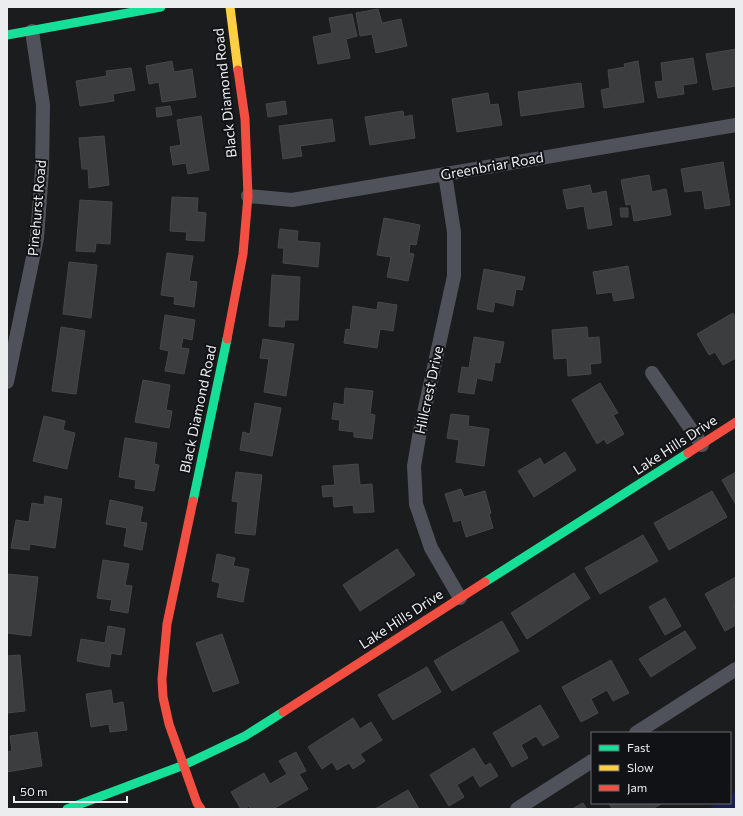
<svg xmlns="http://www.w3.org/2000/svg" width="743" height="816" viewBox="0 0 743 816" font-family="Commissioner,sans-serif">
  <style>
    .green { fill: #1a1e4f }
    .building { fill: #3c3d3e; stroke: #474748 }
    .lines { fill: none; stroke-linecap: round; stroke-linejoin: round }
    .street { stroke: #50525b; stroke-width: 14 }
    .fast { stroke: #16e098; stroke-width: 9 }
    .slow { stroke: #ffcf43; stroke-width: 9 }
    .jam { stroke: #f24e42; stroke-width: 9 }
    .labels { text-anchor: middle; stroke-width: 4; stroke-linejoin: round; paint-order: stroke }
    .street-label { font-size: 14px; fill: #ecedef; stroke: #111215 }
  </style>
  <rect width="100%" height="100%" fill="#1b1c1d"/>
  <polygon class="green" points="736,791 736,809 708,809 717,803 730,803 730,795"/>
  <g class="building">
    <polygon points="378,9 382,23 401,19 407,46 376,53 372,34 360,36 356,13"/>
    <polygon points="352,14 357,36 346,39 350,58 318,64 313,37 332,33 329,18"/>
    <polygon points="736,49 736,86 713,90 706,54"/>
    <polygon points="693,58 697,83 683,85 684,94 658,98 655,82 663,81 661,63"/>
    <polygon points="172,61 174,72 192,69 196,97 162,102 159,82 149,84 146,66"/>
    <polygon points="638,61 644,102 604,108 601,90 610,88 608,70 625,67 624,64"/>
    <polygon points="131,68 135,90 113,94 114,101 80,106 76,81 107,76 106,71"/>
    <polygon points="581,83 584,107 521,116 518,92"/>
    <polygon points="488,93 490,105 498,104 502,125 457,132 452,99"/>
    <polygon points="285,101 287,114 268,117 266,104"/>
    <polygon points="170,106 172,115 157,117 156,108"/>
    <polygon points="403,111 404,117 412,115 415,138 370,145 365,117"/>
    <polygon points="201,116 209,170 188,174 186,163 173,165 170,147 181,145 177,120"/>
    <polygon points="332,119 335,141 300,146 302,156 283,159 279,126"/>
    <polygon points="104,136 109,185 89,188 88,169 82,169 79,138"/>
    <polygon points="723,162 730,205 705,209 702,190 685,192 681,169"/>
    <polygon points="649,175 652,192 666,189 671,215 634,221 631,204 626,205 621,180"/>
    <polygon points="590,185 592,194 606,191 612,225 588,229 584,206 567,209 563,190"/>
    <polygon points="172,197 198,198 197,212 206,213 204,241 186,240 187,232 170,231"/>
    <polygon points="80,200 112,202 110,244 96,243 95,252 76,251"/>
    <polygon points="620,208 628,208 628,217 621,217"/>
    <polygon points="384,218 420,225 416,245 410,244 409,253 414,254 408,281 387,277 391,257 377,255"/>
    <polygon points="280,229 298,231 297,241 320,243 318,267 283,263 284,248 278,248"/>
    <polygon points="167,253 193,256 189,281 197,282 194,307 174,304 175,297 161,295"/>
    <polygon points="69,262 97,265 91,318 63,314"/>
    <polygon points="628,266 634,298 614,301 612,292 597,294 593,272"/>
    <polygon points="484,269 525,277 522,290 516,289 513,306 495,302 493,312 477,309"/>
    <polygon points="272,275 300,277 298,320 285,320 284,327 269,326"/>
    <polygon points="378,302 397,305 393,331 380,329 377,348 344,343 346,329 350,330 353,306 377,310"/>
    <polygon points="733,313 736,319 736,358 723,365 715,352 709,355 697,334"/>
    <polygon points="165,315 195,320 192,340 183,338 181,348 189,349 184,374 165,371 169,351 160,349"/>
    <polygon points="61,327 85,331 76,394 52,391"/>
    <polygon points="587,327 588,338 599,337 601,363 590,364 591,374 568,376 567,358 554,359 552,330"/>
    <polygon points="474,337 504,342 500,363 495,362 492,381 477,378 474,394 458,392 462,367 469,368"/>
    <polygon points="263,339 294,344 286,396 264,392 269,359 260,358"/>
    <polygon points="143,380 170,385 166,410 172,411 169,428 135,422"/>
    <polygon points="600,383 618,413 613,415 624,434 607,444 604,439 597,444 572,400"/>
    <polygon points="345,388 373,391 370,414 375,415 372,439 354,437 354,432 339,430 340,420 332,419 334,403 344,405"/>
    <polygon points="255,403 281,408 272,456 240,450 243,432 250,434"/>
    <polygon points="451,414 469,416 468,426 489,429 484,466 456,462 459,440 447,438"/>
    <polygon points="44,416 65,421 63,430 75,433 67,469 33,461"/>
    <polygon points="125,438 157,443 154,464 159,465 154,491 135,488 136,480 119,477"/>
    <polygon points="565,452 576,470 534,497 518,471 540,458 544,465"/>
    <polygon points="358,464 360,485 372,484 374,512 354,513 353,505 334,507 333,496 323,497 322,486 335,485 333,466"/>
    <polygon points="236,472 262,475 255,535 235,533 238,502 232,501"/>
    <polygon points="736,472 736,505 722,480"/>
    <polygon points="461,489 464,497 485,491 491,513 489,514 493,528 466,537 461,520 454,522 445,494"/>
    <polygon points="712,491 727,517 669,550 654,523"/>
    <polygon points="45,496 62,499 55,548 30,544 29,550 11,548 16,520 29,522 32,503 44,505"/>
    <polygon points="110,500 143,507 140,522 147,523 142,550 124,546 127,528 106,524"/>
    <polygon points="643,535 658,561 600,594 585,568"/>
    <polygon points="397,549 415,575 360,611 343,585"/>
    <polygon points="217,554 235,558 233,566 249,569 243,602 217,597 220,583 212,581"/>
    <polygon points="103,560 129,564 125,585 132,586 128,613 110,610 112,600 97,598"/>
    <polygon points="574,573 590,598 527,639 511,613"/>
    <polygon points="7,574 38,577 31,636 7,633"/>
    <polygon points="736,577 736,605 734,606 736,611 736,625 725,631 705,594"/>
    <polygon points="665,598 681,626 665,635 649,607"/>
    <polygon points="502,621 519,651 452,691 434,661"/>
    <polygon points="108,626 125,629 121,655 111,653 109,667 77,661 81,639 105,643"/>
    <polygon points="685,631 696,648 651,677 639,659"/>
    <polygon points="222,634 239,683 213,692 196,643"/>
    <polygon points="20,655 25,711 7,713 7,656"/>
    <polygon points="611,660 629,693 613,701 607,690 591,699 598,713 581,722 562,687"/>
    <polygon points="427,667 441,692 393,720 378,695"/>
    <polygon points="111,690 113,704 123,702 127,730 110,732 109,724 91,727 86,694"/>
    <polygon points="540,705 559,737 543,746 536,736 521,745 528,758 512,767 493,733"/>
    <polygon points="353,718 360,729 371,722 382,740 360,754 365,761 353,769 349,763 337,770 332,762 322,769 308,747"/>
    <polygon points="37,732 42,766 7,772 7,752 12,751 10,736"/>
    <polygon points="474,748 485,766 490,763 498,776 480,787 473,775 457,785 464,797 449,806 430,775"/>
    <polygon points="296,752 306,771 299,774 308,789 273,809 250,809 249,806 244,809 241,809 231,792 264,773 270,784 287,774 279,761"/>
    <polygon points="408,790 419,809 375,809"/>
    <polygon points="583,803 587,809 572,809"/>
    <polygon points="609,803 663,803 652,809 612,809"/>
  </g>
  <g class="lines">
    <g class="street">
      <polyline points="445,174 454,232 454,276 420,431 414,466 416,504 431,548 460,598"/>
      <polyline points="248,196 292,200 736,125"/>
      <polyline points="652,373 702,445"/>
      <polyline points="7,382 37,238 42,170 43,105 32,31"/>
      <polyline points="636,733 736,669"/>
      <polyline points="517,809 592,761"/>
    </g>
    <g class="fast">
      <polyline points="7,35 161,7"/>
      <polyline points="193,501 227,339"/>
      <polyline points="485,582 688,453"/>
      <polyline points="67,809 184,765 245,736 283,712"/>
    </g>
    <polyline class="slow" points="230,7 238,70"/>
    <g class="jam">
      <polyline points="227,339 243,254 248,196 245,119 238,70"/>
      <polyline points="688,453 736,422"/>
      <polyline points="193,501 167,624 162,679 163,697 169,724 197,803 201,809"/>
      <polyline points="283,712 485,582"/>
    </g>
  </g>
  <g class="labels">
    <g class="street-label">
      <text transform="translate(225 93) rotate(-96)" y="5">Black Diamond Road</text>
      <text transform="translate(492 166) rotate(-10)" y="5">Greenbriar Road</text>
      <text transform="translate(37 208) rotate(-85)" y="5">Pinehurst Road</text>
      <text transform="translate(429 390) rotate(-78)" y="5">Hillcrest Drive</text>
      <text transform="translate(198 409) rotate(-78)" y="5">Black Diamond Road</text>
      <text transform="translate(675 445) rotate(-33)" y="5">Lake Hills Drive</text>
      <text transform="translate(401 619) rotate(-33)" y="5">Lake Hills Drive</text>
    </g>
  </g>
  <rect width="743" height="816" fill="none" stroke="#ecedef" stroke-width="16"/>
  <rect x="591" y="732" width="140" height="72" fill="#111215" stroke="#696a6c"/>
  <rect x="599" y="745" width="20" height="6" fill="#16e098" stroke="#696a6c"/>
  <text x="627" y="752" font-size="12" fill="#ecedef">Fast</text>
  <rect x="599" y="765" width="20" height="6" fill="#ffcf43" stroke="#696a6c"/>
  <text x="627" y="772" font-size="12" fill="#ecedef">Slow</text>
  <rect x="599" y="785" width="20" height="6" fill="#f24e42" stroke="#696a6c"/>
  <text x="627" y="792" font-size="12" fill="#ecedef">Jam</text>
  <path d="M14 796v6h113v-6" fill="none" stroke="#ecedef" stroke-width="2"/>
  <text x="20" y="796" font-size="12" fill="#ecedef" stroke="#111215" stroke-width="3" paint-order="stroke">50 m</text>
</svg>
